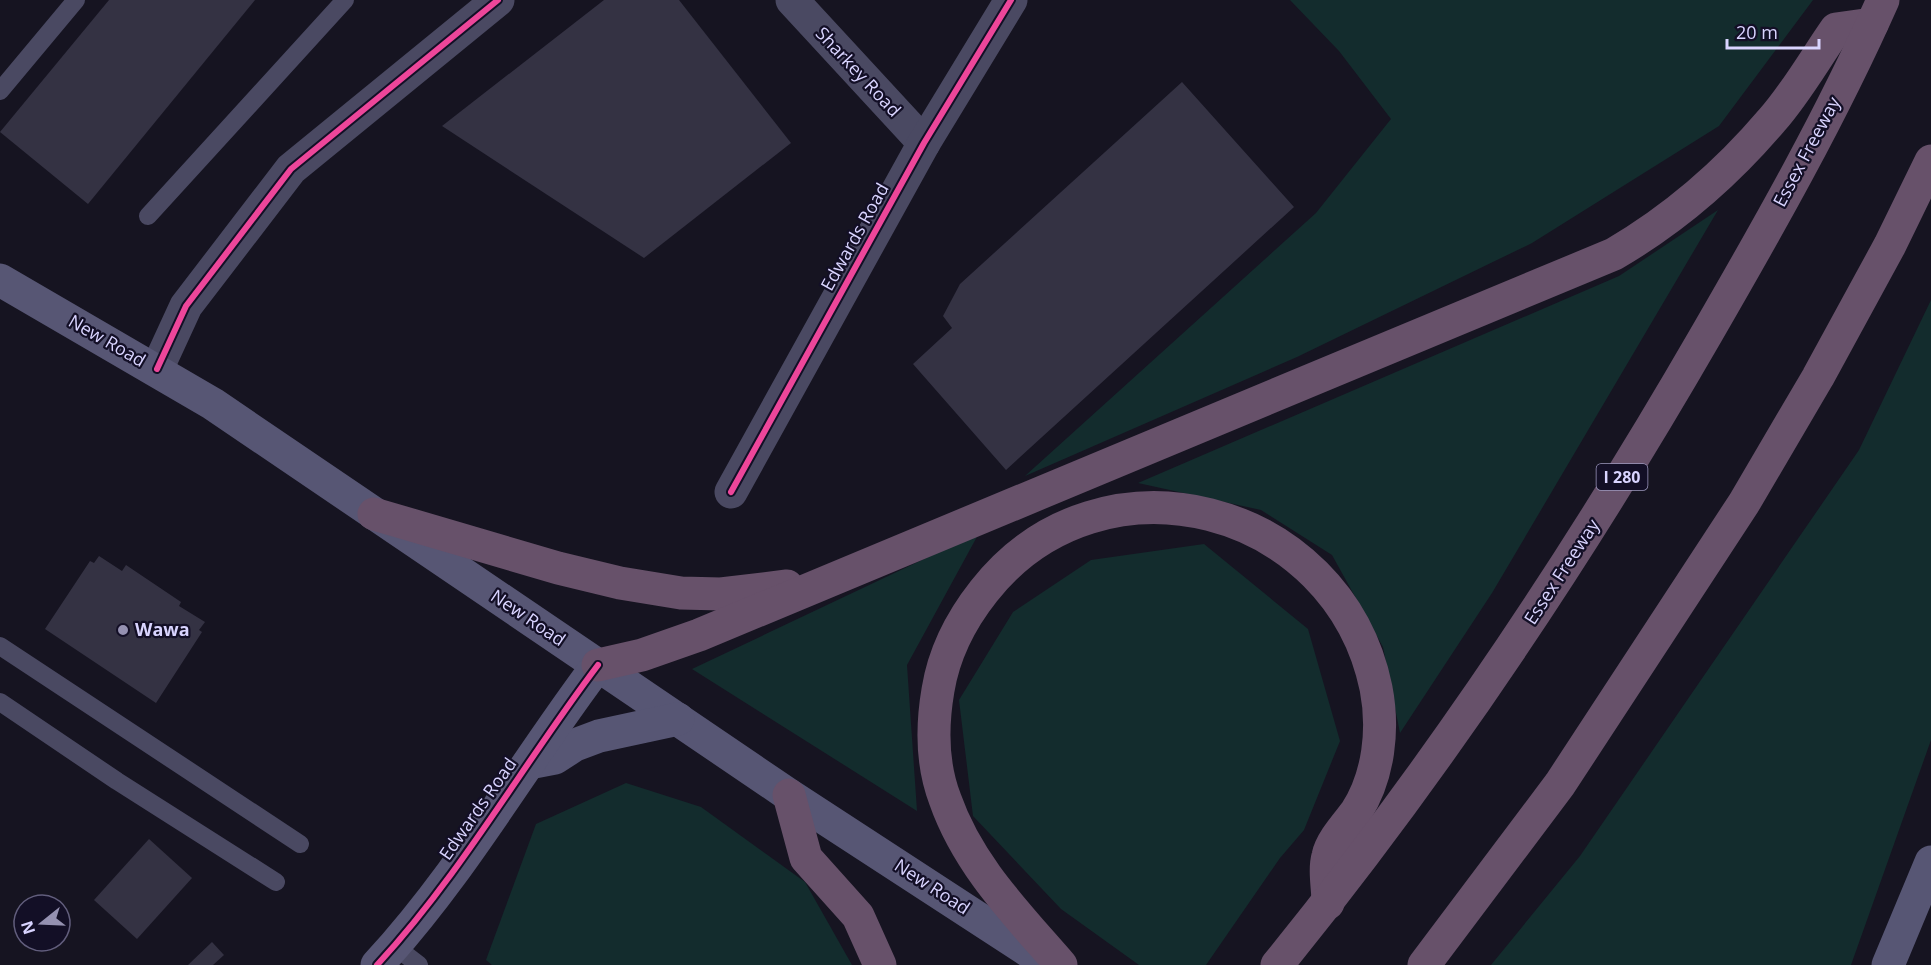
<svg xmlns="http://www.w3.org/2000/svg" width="1931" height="965" viewBox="0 0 1931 965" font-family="'Open Sans',sans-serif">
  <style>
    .green { fill: #132c2d }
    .building { fill: #343243 }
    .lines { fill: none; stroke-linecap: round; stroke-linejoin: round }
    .lane { stroke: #4a4962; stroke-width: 18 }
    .street { stroke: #4a4962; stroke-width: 33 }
    .secondary { stroke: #575674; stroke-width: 33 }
    .highway { stroke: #67516a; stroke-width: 33 }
    .cycleway-casing { stroke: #130f26; stroke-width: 10 }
    .cycleway { stroke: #ed469a; stroke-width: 6 }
    .poi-dot { fill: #9591b1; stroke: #130f26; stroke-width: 2 }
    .labels { text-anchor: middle; stroke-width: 4.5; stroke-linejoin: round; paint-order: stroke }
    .shield { fill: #130f26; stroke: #9e99be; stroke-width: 1.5 }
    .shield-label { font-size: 16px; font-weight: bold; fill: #d9d4ff }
    .street-label { font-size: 18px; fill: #d9d4ff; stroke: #130f26 }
    .poi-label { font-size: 18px; font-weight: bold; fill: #d9d4ff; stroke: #130f26; text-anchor: start }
  </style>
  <rect width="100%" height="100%" fill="#161421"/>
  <g class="green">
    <polygon points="1290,0 1813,0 1719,126 1532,243 1297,357 1025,476 1316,213 1391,119 1339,51"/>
    <polygon points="1718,210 1492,593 1400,733 1383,647 1332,555 1261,510 1138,483 1619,276"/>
    <polygon points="1931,300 1931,740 1851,965 1491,965 1580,856 1859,450"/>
    <polygon points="979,533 907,665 917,811 692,669"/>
    <polygon points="1204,544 1308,629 1340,741 1304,830 1280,858 1206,965 1139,965 1061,909 973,816 959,700 1013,612 1091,560"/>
    <polygon points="626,783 701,807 805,882 852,965 492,965 486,960 536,824"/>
  </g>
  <g class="building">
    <polygon points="109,0 255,0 88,204 0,132"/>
    <polygon points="604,0 679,0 791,143 644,258 442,126"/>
    <polygon points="1182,82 1294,207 1006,470 913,364 952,328 943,316 960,284"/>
    <polygon points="99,556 122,571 126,565 181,602 179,606 205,622 199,630 202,632 156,703 45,629 90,561 94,563"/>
    <polygon points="149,839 192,878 137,939 94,900"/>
    <polygon points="212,942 224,955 213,965 188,965"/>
  </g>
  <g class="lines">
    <g class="lane">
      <polyline points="0,91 76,0"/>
      <polyline points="148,216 345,0"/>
      <polyline points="0,646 300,844"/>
      <polyline points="0,702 117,781 276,882"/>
      <polyline points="393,945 419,965"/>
    </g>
    <g class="street">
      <polyline points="792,0 924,143"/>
      <polyline points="157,369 186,306 291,169 498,0"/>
      <polyline points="731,492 924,143 1011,0"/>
    </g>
    <g class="secondary">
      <polyline points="0,280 213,404 789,795 1050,965"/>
      <polyline points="529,763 555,758 575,745 599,736 678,719"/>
      <path d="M 377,965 C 462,873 523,764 598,665"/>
      <polyline points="1888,965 1931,862"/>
    </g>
    <g class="highway">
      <polyline points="374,514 558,568 620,583 681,593 721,594 787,586"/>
      <path d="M 598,665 L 642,655 L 699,635 L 1614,254 C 1674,219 1727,173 1772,120 C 1796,93 1815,59 1836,29 L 1872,24"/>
      <polyline points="789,795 806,858 858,916 880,965"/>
      <path d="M 1061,965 C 1016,913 968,865 945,799 C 932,765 932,725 938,690 C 944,653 961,620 984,591 C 1101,442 1338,504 1376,688 C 1384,729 1379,776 1356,812 C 1347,824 1331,841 1328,856 C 1324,870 1328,888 1328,903"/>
      <path d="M 1277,965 C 1438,767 1579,555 1706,335 C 1769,226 1832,115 1883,0"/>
      <polyline points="1424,965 1560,784 1744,503 1818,377 1890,245 1931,161"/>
    </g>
    <defs>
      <g id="cycleway">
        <polyline points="157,369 186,306 291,169 498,0"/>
        <polyline points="731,492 924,143 1011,0"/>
        <path d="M 377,965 C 462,873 523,764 598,665"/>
      </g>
    </defs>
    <use href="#cycleway" class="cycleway-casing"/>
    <use href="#cycleway" class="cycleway"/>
  </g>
  <circle class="poi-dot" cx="123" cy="630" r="6"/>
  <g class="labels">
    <rect class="shield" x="1596.5" y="464" width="51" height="26" rx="4.5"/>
    <g class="shield-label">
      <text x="1622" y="483">I 280</text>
    </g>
    <g class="street-label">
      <text transform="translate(858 72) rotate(47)" y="6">Sharkey Road</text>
      <text transform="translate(1807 152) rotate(-62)" y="6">Essex Freeway</text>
      <text transform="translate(855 237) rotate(-61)" y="6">Edwards Road</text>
      <text transform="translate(107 341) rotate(30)" y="6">New Road</text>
      <text transform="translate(1562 572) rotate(-57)" y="6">Essex Freeway</text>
      <text transform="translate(528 618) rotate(34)" y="6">New Road</text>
      <text transform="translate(478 809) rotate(-55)" y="6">Edwards Road</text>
      <text transform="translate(932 887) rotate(33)" y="6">New Road</text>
    </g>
    <g class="poi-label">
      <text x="135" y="636">Wawa</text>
    </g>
  </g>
  <g transform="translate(42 923) rotate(252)"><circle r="28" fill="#130f26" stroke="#625e7d" stroke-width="1.5"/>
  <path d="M0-4.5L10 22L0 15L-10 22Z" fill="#9591b1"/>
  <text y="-9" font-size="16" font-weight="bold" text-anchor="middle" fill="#d9d4ff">N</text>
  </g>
  <path d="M1727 39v9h92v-9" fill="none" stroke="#d9d4ff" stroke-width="3"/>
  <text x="1736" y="39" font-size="18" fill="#d9d4ff" stroke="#130f26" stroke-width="4.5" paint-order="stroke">20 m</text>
</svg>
